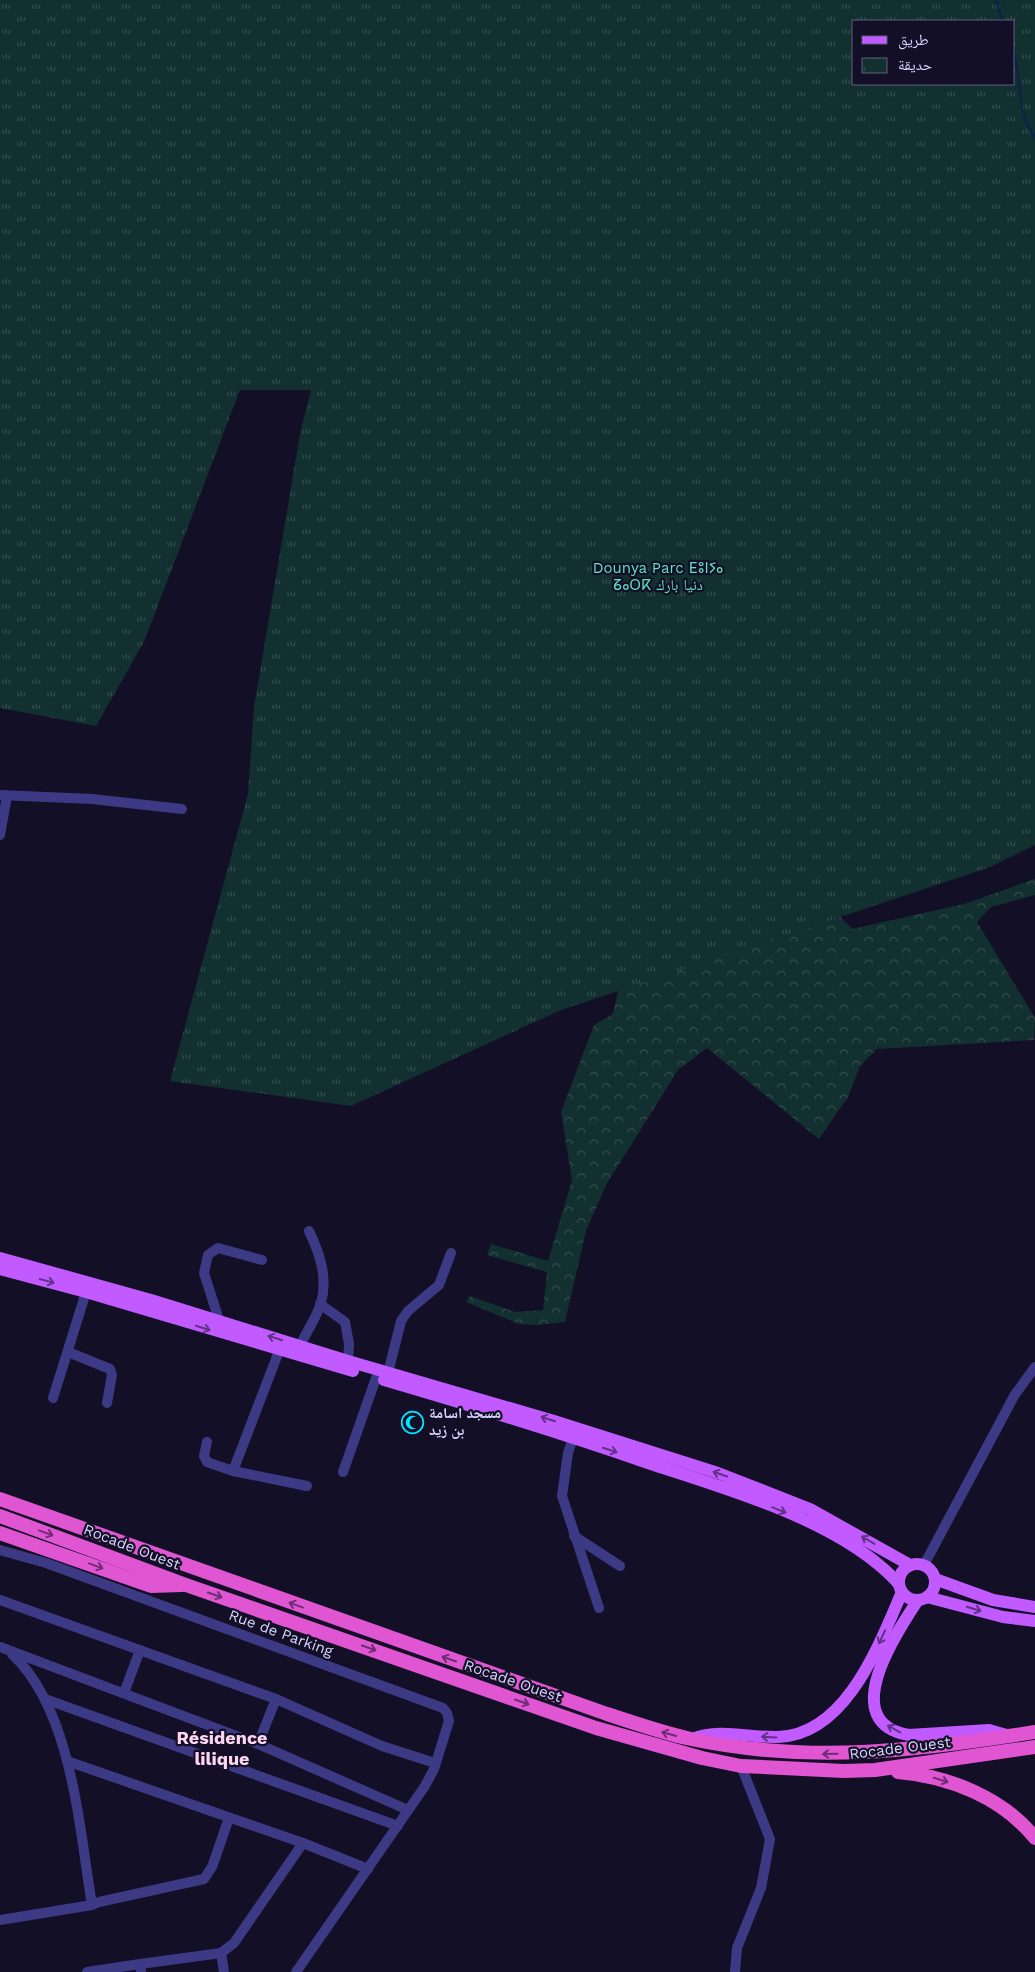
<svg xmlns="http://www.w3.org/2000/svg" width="1035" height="1972" viewBox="0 0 1035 1972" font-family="'Work Sans','Noto Naskh Arabic','Noto Sans Tifinagh',sans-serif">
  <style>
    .forest { fill: url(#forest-crowns) }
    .park { fill: url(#park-tufts); fill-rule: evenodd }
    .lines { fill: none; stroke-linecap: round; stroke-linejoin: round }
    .stream { stroke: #0c2248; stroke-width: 2.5 }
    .minor { stroke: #3d3a85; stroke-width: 10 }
    .primary { stroke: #c25bff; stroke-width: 12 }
    .trunk { stroke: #e055d1; stroke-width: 14 }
    .oneway { stroke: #623188 }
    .oneway2 { stroke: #6f2e73 }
    .labels { text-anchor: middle; stroke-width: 4.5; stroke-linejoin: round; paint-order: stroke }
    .park-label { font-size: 15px; fill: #5fe0c0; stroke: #130f26 }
    .poi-label { font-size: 15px; font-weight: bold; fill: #d9d4ff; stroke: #130f26; text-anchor: start }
    .street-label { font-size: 15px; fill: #d9d4ff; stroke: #130f26 }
    .quarter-label { font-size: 18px; font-weight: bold; fill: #ffd6f0; stroke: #130f26 }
  </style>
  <defs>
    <pattern id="forest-crowns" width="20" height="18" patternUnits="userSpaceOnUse" patternTransform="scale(1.25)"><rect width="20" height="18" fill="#12302f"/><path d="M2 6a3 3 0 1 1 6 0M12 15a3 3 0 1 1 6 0" fill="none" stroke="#344d4e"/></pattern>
    <pattern id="park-tufts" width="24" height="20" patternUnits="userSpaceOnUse" patternTransform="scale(1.25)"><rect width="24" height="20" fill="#12302f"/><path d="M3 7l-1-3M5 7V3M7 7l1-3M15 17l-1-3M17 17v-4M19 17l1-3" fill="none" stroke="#344d4e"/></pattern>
  </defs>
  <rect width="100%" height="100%" fill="#130f26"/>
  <polygon class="forest" points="1035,879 1035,895 991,907 977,922 1035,1018 1034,1040 877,1049 860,1066 848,1097 819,1139 707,1048 678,1070 606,1185 586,1231 565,1322 538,1325 519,1324 466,1302 470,1296 515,1312 543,1310 547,1272 487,1255 491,1244 548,1261 572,1180 561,1112 594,1025 613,1014 626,956 815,890 852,929 964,904"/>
  <path class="park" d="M 0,0 L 1035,0 L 1035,845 L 990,867 L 561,1010 L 351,1106 L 170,1081 L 248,794 L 254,707 L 300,434 L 311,390 L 240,390 L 144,642 L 96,726 L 0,708 ZM 854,21 L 1014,21 L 1014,84 L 854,84 Z"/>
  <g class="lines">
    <g class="stream">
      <polyline points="996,0 1003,21"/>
      <path d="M 1014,53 C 1022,81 1015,112 1035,137"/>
    </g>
    <g class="minor">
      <polyline points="0,795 92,799 182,809"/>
      <polyline points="0,835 7,796"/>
      <polyline points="320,1304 345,1322 349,1344 348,1361"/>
      <polyline points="219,1320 204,1273 208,1255 218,1248 262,1260"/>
      <path d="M 300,1346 C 306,1332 316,1319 321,1303 C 328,1278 320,1254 309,1231"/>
      <polyline points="68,1352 110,1369 112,1375 107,1403"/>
      <polyline points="388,1373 401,1321 408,1311 439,1285 451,1253"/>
      <polyline points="53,1398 86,1292"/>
      <polyline points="573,1438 568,1453 562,1496 599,1608"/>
      <polyline points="207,1442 204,1456 207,1462 233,1471 307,1486"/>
      <polyline points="233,1471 279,1351"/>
      <polyline points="343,1472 376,1378"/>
      <polyline points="574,1536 620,1566"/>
      <polyline points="0,1550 46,1563 443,1708 447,1713 449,1721 434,1769 425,1786 296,1972"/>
      <polyline points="924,1565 1014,1396 1035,1367"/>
      <polyline points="0,1600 276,1699 382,1746 435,1763"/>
      <polyline points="0,1647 258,1744 408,1810"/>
      <path d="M 12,1654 C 72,1710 79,1827 92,1905"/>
      <polyline points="124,1693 140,1650"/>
      <polyline points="45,1699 398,1826"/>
      <polyline points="258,1744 276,1699"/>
      <polyline points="67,1761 303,1843 368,1869"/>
      <polyline points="0,1920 92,1905 99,1902 204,1879 212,1867 229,1818"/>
      <polyline points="221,1953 224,1972"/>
      <polyline points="140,1964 221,1953 234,1943 303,1843"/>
      <polyline points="87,1972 140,1964 141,1972"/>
      <polyline points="735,1972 737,1948 761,1888 770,1839 741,1766"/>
    </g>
    <g class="primary">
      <polyline points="0,1258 151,1300 348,1361 554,1421 718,1473 810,1509 910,1565"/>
      <polyline points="0,1269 86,1292 353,1371"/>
      <path d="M 384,1380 C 473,1406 561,1433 648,1463 C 727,1489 842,1521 898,1583"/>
      <circle cx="917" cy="1582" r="18"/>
      <polyline points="935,1579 993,1600 1035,1607"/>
      <polyline points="927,1597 1003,1617 1035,1621"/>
      <path d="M 918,1600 C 896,1633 836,1723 909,1735 L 989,1730 L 1010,1736"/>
      <path d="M 692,1739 C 721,1728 748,1738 778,1737 C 846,1735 879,1645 902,1592"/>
    </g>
    <g class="trunk">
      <path d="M 0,1499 L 607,1714 C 635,1723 663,1733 691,1739 C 810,1764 916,1751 1035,1732"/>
      <polyline points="0,1516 186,1585 596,1728 702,1758 741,1766 844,1771 875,1770 1035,1747"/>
      <polyline points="0,1533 151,1586 182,1585"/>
      <path d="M 898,1772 C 949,1776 1003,1798 1035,1838"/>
    </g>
  </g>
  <defs><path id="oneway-shaft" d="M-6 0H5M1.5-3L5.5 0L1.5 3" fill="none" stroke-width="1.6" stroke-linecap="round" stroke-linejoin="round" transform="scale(1.25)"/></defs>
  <g class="oneway">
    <use href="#oneway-shaft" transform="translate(47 1281) rotate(15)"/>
    <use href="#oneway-shaft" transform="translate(203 1328) rotate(17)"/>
    <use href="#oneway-shaft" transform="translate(275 1338) rotate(-162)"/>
    <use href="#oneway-shaft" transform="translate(548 1419) rotate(-163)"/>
    <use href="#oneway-shaft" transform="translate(610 1450) rotate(18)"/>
    <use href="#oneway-shaft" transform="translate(720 1474) rotate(-161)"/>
    <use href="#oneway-shaft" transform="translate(779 1510) rotate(22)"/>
    <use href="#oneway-shaft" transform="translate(868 1540) rotate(-149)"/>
    <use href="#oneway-shaft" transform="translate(974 1609) rotate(17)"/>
    <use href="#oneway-shaft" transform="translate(882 1637) rotate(115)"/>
    <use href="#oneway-shaft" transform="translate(894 1729) rotate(-151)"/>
    <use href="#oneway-shaft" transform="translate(769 1737) rotate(-177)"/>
  </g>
  <g class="oneway2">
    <use href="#oneway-shaft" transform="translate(46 1533) rotate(20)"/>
    <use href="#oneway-shaft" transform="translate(96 1566) rotate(20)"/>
    <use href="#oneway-shaft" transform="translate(215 1595) rotate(19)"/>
    <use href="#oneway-shaft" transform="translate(296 1605) rotate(-160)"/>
    <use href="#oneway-shaft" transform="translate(369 1648) rotate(19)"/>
    <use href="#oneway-shaft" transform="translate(449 1659) rotate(-161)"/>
    <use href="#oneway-shaft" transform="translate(522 1702) rotate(19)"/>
    <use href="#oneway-shaft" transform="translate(669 1734) rotate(-164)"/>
    <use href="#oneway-shaft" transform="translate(830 1754) rotate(179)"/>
    <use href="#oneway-shaft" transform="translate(941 1780) rotate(17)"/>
  </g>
  <defs>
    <symbol id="mosque-ring" viewBox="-11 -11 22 22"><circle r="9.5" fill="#130f26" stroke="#00e5ff" stroke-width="1.5"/><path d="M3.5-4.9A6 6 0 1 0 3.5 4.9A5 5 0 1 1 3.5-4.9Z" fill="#00e5ff"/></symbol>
  </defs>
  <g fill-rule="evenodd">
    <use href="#mosque-ring" x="400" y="1410" width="25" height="25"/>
  </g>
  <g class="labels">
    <g class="park-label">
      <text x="658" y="573">Dounya Parc ⴹⵓⵏⵢⴰ<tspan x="658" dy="17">ⵒⴰⵔⴽ دنيا بارك</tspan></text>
    </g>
    <g class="poi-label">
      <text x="429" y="1418">مسجد اسامة<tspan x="429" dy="17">بن زيد</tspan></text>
    </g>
    <g class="street-label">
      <text transform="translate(132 1547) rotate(21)" y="5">Rocade Ouest</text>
      <text transform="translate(281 1633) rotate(20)" y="5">Rue de Parking</text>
      <text transform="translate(513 1681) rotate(19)" y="5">Rocade Ouest</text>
      <text transform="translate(900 1748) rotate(-7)" y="5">Rocade Ouest</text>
    </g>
    <g class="quarter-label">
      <text x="222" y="1744">Résidence<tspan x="222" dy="21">lilique</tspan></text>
    </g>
  </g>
  <rect x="852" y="20" width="162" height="65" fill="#130f26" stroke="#625e7d"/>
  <rect x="862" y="36" width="25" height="8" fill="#c25bff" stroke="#625e7d"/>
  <text x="898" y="45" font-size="15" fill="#d9d4ff">طريق</text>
  <rect x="862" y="58" width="25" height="15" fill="url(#park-tufts)" stroke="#625e7d"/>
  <text x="898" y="70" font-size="15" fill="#d9d4ff">حديقة</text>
</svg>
